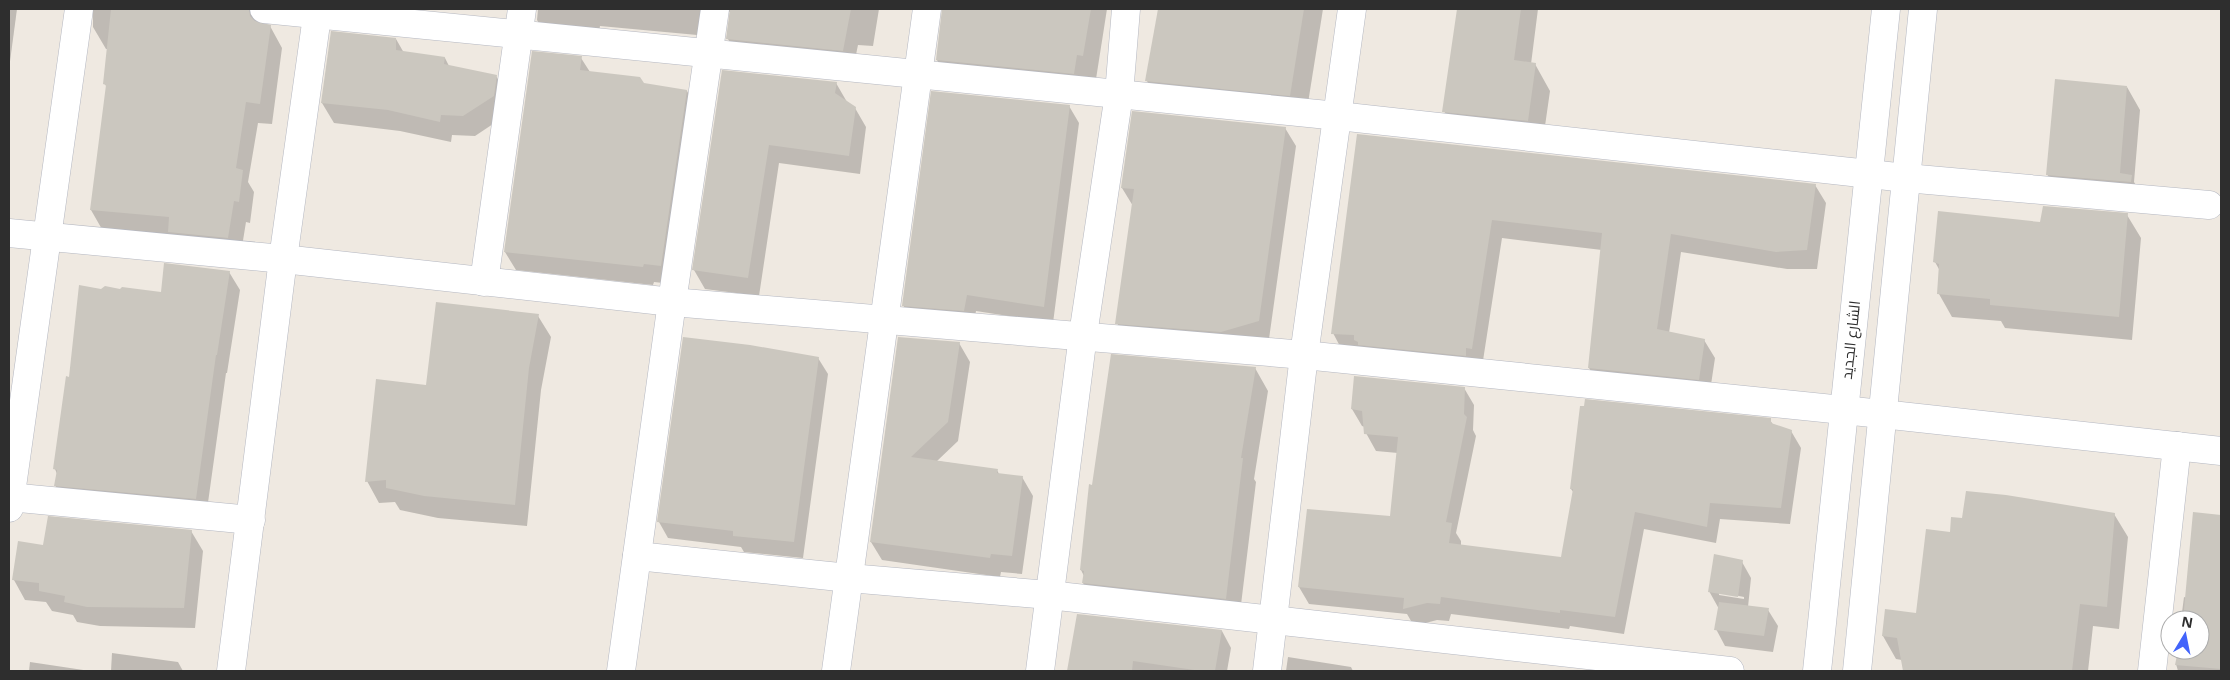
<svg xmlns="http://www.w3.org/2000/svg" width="2230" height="680" viewBox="0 0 2230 680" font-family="'Noto Sans',Cairo,sans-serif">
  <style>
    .shadow { fill: #0003; fill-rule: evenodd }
    .building { fill: #cbc7bf }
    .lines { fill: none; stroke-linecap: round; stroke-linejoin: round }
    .minor-casing { stroke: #b4b7c1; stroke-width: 29 }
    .minor { stroke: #fff; stroke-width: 28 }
    .labels { text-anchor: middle; stroke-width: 4; stroke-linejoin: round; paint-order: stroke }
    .street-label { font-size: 15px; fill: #2e2e2e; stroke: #fff }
  </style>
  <rect width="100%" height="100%" fill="#efe9e1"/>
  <g class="shadow">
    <polygon points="9,9 17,9 9,69"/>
    <polygon points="93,9 278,9 262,24 270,26 282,48 272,124 258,123 248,182 254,192 250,223 246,222 240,259 103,231 91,210 107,88 105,84 108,49 106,49 93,27"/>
    <polygon points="341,9 417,9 417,11"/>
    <polygon points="538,9 879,9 873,46 858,45 853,69 738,57 728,39 730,12 728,11 708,36 600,26 597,43 548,38 537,20"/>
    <polygon points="943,9 1107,9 1096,79 950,83 937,60"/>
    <polygon points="1159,9 1323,9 1305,122 1162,107 1147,81"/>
    <polygon points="1459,9 1538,9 1531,64 1535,64 1550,91 1542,147 1459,138 1444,111"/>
    <polygon points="396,39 404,53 445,58 449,66 496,76 508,97 505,116 475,136 452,135 451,142 400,131 334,123 322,103"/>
    <polygon points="581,58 590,72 643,85 687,91 697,109 672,284 654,282 653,285 516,270 505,252"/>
    <polygon points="723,72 836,83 847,102 855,108 866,127 860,174 779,163 759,296 705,289 694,270"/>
    <polygon points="2127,87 2140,110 2134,182 2144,199 2060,197 2047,174"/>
    <polygon points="1069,106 1079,123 1053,323 976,311 973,327 913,322 903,305"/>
    <polygon points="1285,128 1296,146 1269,339 1127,342 1117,323 1133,206 1122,188"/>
    <polygon points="1358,135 1815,185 1826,203 1817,269 1787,269 1681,252 1669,333 1704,340 1715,358 1709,398 1600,386 1589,368 1602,250 1502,238 1482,367 1343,352 1333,333"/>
    <polygon points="2127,215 2141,238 2132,340 2005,328 2001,321 1952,317 1939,294 1940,271 1935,262 2042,223"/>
    <polygon points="229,272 240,290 227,373 226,373 206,517 66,504 55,485 57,474 55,469 70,378 102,291 162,294"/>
    <polygon points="538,316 551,337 541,390 527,526 438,518 400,510 395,502 379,503 367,481 427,387"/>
    <polygon points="959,343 970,362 958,441 937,461 997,470 999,474 1022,477 1033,496 1022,574 1001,572 1000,577 882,560 871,542"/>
    <polygon points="818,358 828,374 803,558 744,552 741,547 668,538 659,522"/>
    <polygon points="1255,368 1268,391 1254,479 1256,482 1239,621 1096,606 1083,583 1084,576 1081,570 1093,486"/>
    <polygon points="1464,388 1474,405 1473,430 1476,436 1456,533 1461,541 1461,546 1562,558 1574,493 1571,489 1770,420 1774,426 1791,431 1801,448 1790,524 1720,519 1716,543 1644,529 1624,634 1570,626 1569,629 1451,614 1449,621 1437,620 1414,626 1407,614 1309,604 1299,587 1391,518 1398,453 1376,451 1366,433 1365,427 1362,426 1352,409"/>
    <polygon points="2194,513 2221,516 2221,671 2178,671 2176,664 2179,650 2200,650 2200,620 2181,620 2184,597 2187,598"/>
    <polygon points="2114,514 2128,537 2119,629 2093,626 2088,671 1906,671 1902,660 1896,659 1883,636 1917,615 1951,534"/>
    <polygon points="191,531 203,551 195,628 100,626 77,622 73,615 52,611 46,602 25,600 14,580 44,547"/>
    <path d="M 1742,562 L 1751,578 L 1748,607 L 1768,610 L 1778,626 L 1773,652 L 1725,646 L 1716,629 L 1719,609 L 1709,591 ZM 1719,592 L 1744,597 L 1744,599 L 1719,595 Z"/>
    <polygon points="1078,615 1222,631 1231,648 1227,671 1068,671"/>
    <polygon points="112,653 178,662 183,671 111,671"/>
    <polygon points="1288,657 1351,667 1353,671 1286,671"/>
    <polygon points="30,662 90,671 29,671"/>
  </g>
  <g class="building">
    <polygon points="111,9 249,9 250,16 255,21 271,25 260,104 246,102 236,168 243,170 239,202 234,201 228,238 168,232 169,217 90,210 106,85 103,84"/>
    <polygon points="730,9 851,9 843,51 726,39"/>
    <polygon points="942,9 1091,9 1083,56 1077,55 1074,74 936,60"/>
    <polygon points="1158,9 1304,9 1290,96 1145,81"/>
    <polygon points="1457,9 1521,9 1514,60 1536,63 1528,121 1442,112"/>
    <polygon points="331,31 396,38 396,50 445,57 444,64 497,75 494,96 463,116 441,115 440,122 388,110 321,103"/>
    <polygon points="532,51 582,56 580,70 640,77 644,83 687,90 661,266 644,264 643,267 504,252"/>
    <polygon points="722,70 837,82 835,93 856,107 849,156 769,145 748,278 692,270"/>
    <polygon points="2055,79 2127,86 2120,173 2132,175 2131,182 2046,175"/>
    <polygon points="931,91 1070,105 1044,307 967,295 964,311 902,306"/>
    <polygon points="1132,111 1286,127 1259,321 1221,332 1115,324 1134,189 1121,188"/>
    <polygon points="1357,134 1816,184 1807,250 1776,252 1671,234 1657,329 1705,339 1699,380 1588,368 1602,233 1492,220 1472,349 1466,348 1466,356 1358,345 1358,342 1354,340 1354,335 1331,334"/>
    <polygon points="2043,206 2128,213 2119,317 1990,305 1990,299 1937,294 1939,264 1933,262 1938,211 2040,222"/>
    <polygon points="164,263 230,271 217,355 216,355 196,499 54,486 57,470 53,469 66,376 69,377 79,285 101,289 105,286 120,289 122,287 161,292"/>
    <polygon points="436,302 539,314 529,368 515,505 424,496 386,488 386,480 365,482 376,379 426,385"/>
    <polygon points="683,337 750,345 819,357 794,542 733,536 733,531 657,522"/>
    <polygon points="898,337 960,342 948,422 911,457 998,469 997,473 1023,476 1012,556 991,554 990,558 870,542"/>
    <polygon points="1111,354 1256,367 1241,458 1243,458 1226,599 1082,583 1084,571 1080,570 1089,484 1092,485"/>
    <polygon points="1354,376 1465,387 1464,414 1467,417 1446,522 1452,523 1449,543 1561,557 1573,489 1570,489 1580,406 1584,406 1585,399 1771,418 1771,423 1792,430 1781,508 1710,503 1707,527 1635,512 1615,617 1560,610 1560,613 1441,597 1440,604 1427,603 1403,609 1404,598 1298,587 1307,509 1390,516 1398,437 1364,434 1362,411 1351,409"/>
    <polygon points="1966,491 2006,495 2115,513 2107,607 2080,604 2072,671 1903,671 1897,638 1882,636 1885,609 1916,613 1926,529 1950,532 1951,517 1962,518"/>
    <polygon points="2193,512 2221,515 2221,669 2175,665 2178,650 2200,650 2200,620 2183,620"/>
    <polygon points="48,516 192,530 184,608 87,607 64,602 65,596 39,591 39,583 12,580 18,541 43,545"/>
    <polygon points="1714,554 1743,560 1738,597 1708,592"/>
    <polygon points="1719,602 1769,608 1764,636 1714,630"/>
    <polygon points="1077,614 1222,630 1215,671 1201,671 1133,661 1132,671 1067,671"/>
  </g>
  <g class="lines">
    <defs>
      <g id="minor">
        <polyline points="264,9 1338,116 1906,178 2209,205"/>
        <polyline points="9,233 283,259 672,302 1304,355 1882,414 2221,451"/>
        <polyline points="484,282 522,9"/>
        <polyline points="9,497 251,520"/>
        <polyline points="9,508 79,9"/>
        <polyline points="637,556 849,578 1049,595 1730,671"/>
        <polyline points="231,671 283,259 318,9"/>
        <polyline points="621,671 672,302 715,9"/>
        <polyline points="836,671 927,9"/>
        <polyline points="1040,671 1083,335 1119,94 1126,9"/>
        <polyline points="1267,671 1304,355 1352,9"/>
        <polyline points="1817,671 1886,9"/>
        <polyline points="1857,671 1923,9"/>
        <polyline points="2152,671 2177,446"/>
      </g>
    </defs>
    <use href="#minor" class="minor-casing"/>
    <use href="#minor" class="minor"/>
  </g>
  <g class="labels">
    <g class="street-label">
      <text transform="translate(1851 340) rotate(-84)" y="5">الشارع الجديد</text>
    </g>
  </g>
  <rect width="2230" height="680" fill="none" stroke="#2e2e2e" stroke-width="20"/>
  <g transform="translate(2185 635) rotate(10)"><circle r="24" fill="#ffffff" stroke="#ababab"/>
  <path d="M0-4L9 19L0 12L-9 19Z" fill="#4264fb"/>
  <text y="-8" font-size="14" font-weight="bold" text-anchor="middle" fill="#2e2e2e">N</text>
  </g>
</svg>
